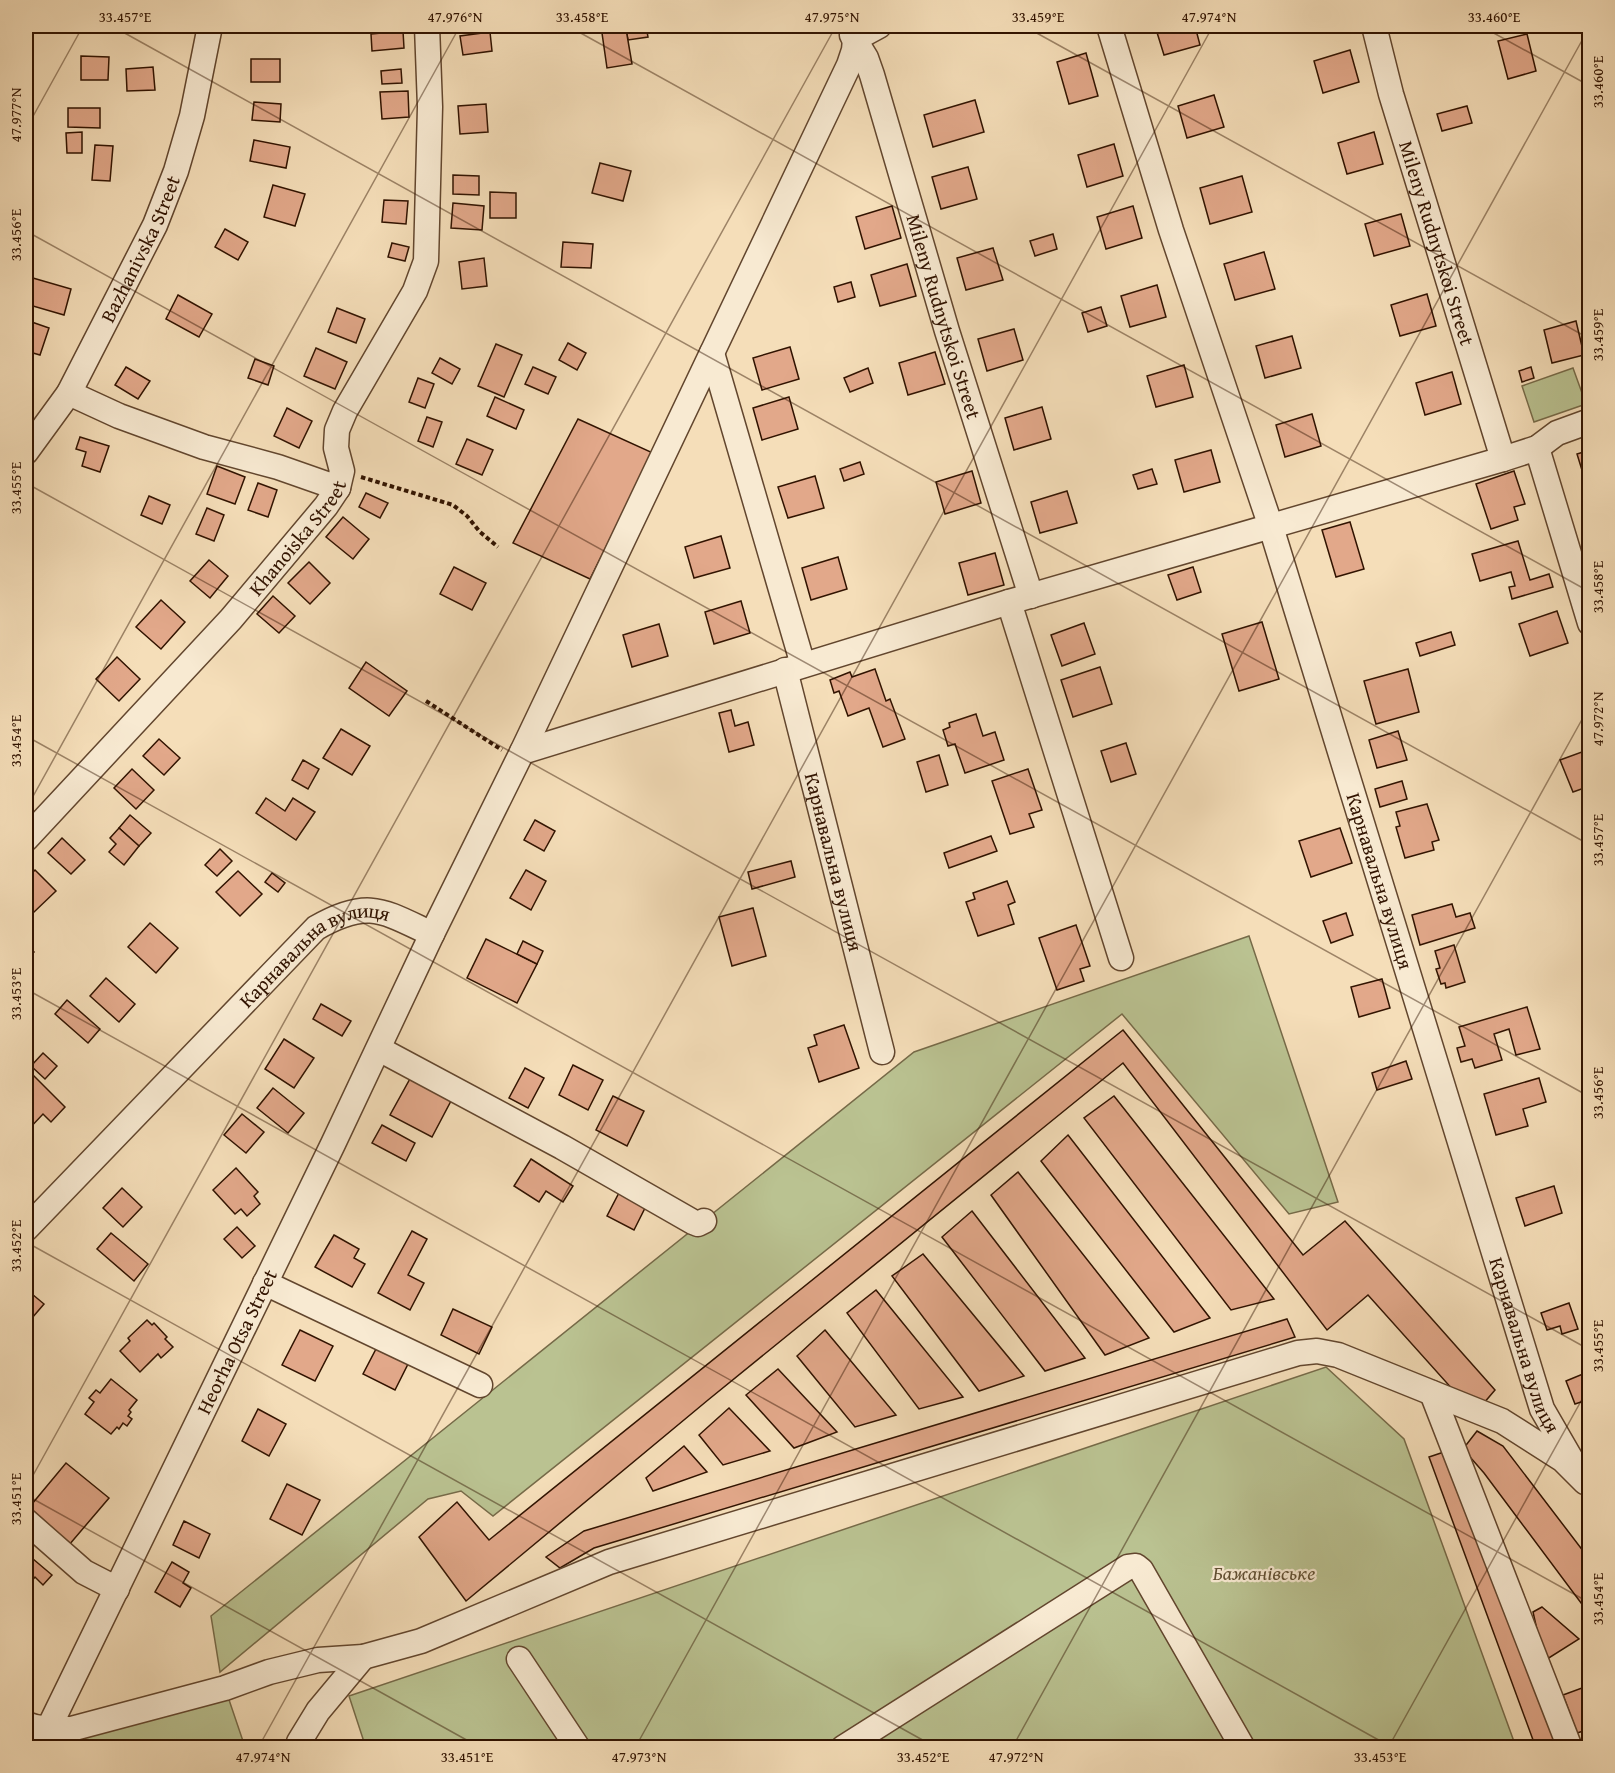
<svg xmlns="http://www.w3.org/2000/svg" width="1615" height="1773" viewBox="0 0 1615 1773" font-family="'Gentium Book Plus',serif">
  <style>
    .green { fill: #bac291; stroke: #766a48; stroke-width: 1.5 }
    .building { fill: #e2a88a; stroke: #311300; stroke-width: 1.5 }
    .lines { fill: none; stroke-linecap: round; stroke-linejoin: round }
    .minor-casing { stroke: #62462e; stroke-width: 27 }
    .path { stroke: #311300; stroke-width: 4; stroke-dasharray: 4.5 3; stroke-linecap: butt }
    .minor { stroke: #f8ead2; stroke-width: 24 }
    .ticks { fill: none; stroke: #311300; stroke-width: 1.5; stroke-opacity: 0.45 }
    .labels { text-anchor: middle; stroke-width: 4.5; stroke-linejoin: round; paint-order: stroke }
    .street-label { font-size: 20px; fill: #311300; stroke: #f8ead2 }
    .park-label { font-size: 20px; font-style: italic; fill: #615033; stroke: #f8ead2 }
    .neatline { fill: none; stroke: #311300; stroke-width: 2 }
    .ticks-label { font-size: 15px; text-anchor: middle; fill: #311300 }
  </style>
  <rect width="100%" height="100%" fill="#f5deb9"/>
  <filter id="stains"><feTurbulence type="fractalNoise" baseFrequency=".00333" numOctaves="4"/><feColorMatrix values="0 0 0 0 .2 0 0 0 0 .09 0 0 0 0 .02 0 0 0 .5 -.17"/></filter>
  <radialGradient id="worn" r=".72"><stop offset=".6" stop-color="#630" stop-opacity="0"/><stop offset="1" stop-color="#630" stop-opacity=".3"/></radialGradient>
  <g class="green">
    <polygon points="1573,368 1586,404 1534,422 1522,386"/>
    <polygon points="1249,936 1338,1202 1289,1214 1122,1014 493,1516 461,1491 428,1499 220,1672 211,1616 914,1052"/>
    <polygon points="1326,1367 1404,1439 1516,1747 366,1748 349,1696"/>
    <polygon points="225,1688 245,1747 39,1748 48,1729"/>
  </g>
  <g class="building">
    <polygon points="612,26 646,26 648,37 628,40 626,29 612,31"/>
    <polygon points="1155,26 1195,26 1200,45 1164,55"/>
    <polygon points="626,29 632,64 607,68 602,33"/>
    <polygon points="403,31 404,48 372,51 371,34"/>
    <polygon points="490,32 492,51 463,55 460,36"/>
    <polygon points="1527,34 1536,71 1508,79 1498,41"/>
    <polygon points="1350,50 1359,82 1323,93 1314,61"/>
    <polygon points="1086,53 1098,96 1069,104 1057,62"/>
    <polygon points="81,56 109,57 108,80 81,80"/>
    <rect x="251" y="59" width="29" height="23"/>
    <polygon points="153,67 155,90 127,91 126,69"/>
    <polygon points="401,69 402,83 382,84 381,71"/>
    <polygon points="408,91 409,117 382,119 380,92"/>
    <polygon points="1214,95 1224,127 1187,138 1178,106"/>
    <polygon points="975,100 984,132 933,147 924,115"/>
    <polygon points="254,102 281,104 280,122 252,120"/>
    <polygon points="486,104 488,132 460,134 458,106"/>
    <polygon points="1467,106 1472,123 1442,131 1437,114"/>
    <polygon points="68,108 100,108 100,128 68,127"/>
    <polygon points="82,132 82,153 67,153 66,133"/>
    <polygon points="1374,132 1383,164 1347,174 1338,143"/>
    <polygon points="254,140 290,147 286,168 250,161"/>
    <polygon points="1114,144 1123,176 1087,187 1078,155"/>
    <polygon points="95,145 113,146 110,181 92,180"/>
    <polygon points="600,163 631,171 623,201 592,193"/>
    <polygon points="968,167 977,199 941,209 932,177"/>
    <polygon points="453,175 479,176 479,195 453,194"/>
    <polygon points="1242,176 1252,212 1210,224 1200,188"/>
    <polygon points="273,185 305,194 295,226 264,217"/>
    <polygon points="490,192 516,193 516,218 490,218"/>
    <polygon points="384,200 408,201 406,224 382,222"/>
    <polygon points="453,203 484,206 482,230 451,228"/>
    <polygon points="892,206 901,238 865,249 856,217"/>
    <polygon points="1133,206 1142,238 1106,249 1097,217"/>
    <polygon points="1401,214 1410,246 1374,256 1365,224"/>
    <polygon points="225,229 248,242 238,260 215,247"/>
    <polygon points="1053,234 1057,249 1035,256 1030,241"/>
    <polygon points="563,242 593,244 591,268 561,267"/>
    <polygon points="392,243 409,247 405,261 388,257"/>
    <polygon points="993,248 1003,280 966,290 957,258"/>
    <polygon points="1264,252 1275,289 1235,300 1224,264"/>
    <polygon points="484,258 487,286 462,289 459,262"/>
    <polygon points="907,264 916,296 880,306 871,275"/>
    <polygon points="26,276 71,289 64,315 26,304"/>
    <polygon points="851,282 855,297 838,302 834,287"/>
    <polygon points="1157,285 1166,317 1130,327 1121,296"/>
    <polygon points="1427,294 1436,326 1400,336 1391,305"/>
    <polygon points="178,295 212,314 199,337 166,319"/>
    <polygon points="1101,307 1107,326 1088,332 1082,313"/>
    <polygon points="337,308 365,319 356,343 328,332"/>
    <polygon points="26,320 49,328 40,355 26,351"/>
    <polygon points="1576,321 1584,355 1552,363 1544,330"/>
    <polygon points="1014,329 1023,360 987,371 978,339"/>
    <polygon points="1292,336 1301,368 1265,378 1256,346"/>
    <polygon points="568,343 586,353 577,370 559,360"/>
    <polygon points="496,344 522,355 504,397 478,386"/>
    <polygon points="790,347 799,379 762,390 753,358"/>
    <polygon points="316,348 347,362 335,389 304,376"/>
    <polygon points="935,352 945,384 908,395 899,363"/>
    <polygon points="440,358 460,369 452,384 432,373"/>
    <polygon points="255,359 274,366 268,385 248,378"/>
    <polygon points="1184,365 1193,397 1156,407 1147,376"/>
    <polygon points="126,367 150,381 138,399 115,385"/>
    <polygon points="533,367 556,377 548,394 525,384"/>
    <polygon points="1531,367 1534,378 1522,382 1519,371"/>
    <polygon points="868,368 873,383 850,392 844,378"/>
    <polygon points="1452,372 1461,404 1425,415 1416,383"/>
    <polygon points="418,378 434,384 425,408 409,402"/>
    <polygon points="495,397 524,410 516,429 487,416"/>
    <polygon points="789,397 798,429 762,440 753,408"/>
    <polygon points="1042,407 1051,439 1014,450 1005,418"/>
    <polygon points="287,408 312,421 299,448 274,436"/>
    <polygon points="1312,414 1321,446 1285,457 1276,425"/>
    <polygon points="427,417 442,422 433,447 418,441"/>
    <polygon points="578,419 653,453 590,579 513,543"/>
    <polygon points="80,437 109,446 100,472 82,466 86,452 76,449"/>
    <polygon points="467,439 493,450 482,475 456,464"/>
    <polygon points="1211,450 1220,482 1184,492 1175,460"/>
    <polygon points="1590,450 1590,482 1586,483 1577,454"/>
    <polygon points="860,462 864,474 844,481 840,469"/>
    <polygon points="217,466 245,477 235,504 207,494"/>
    <polygon points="1152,469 1157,484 1138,489 1133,475"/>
    <polygon points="972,471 981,503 945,514 936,482"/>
    <polygon points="1514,471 1525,504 1514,507 1518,520 1491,529 1476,484"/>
    <polygon points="815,476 824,508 788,518 778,487"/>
    <polygon points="258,483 277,490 268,517 248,510"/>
    <polygon points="1067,491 1077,523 1040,533 1031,502"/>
    <polygon points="366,493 388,503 380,518 359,507"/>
    <polygon points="149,496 170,505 162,524 141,515"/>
    <polygon points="207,508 224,515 214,541 196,534"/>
    <polygon points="343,517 369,539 353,559 326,537"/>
    <polygon points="1350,522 1364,569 1336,577 1322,530"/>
    <polygon points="721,536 730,568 694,578 685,547"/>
    <polygon points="1518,541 1530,580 1549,574 1553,587 1512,599 1509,587 1515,586 1511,572 1480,581 1472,554"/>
    <polygon points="995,553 1004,585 968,595 959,563"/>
    <polygon points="838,557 847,589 811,600 802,568"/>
    <polygon points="209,560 228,576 210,598 190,581"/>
    <polygon points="309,562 330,583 310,604 288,583"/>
    <polygon points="454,567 486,583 472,610 440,594"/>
    <polygon points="1193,567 1201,592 1177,600 1168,575"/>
    <polygon points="273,596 295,616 279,633 257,614"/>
    <polygon points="161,600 185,622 161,649 136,627"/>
    <polygon points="741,601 750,633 714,644 705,612"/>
    <polygon points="1557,611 1568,643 1530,656 1519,624"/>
    <polygon points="1262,622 1279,679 1239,691 1222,634"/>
    <polygon points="1084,623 1095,654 1062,666 1051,635"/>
    <polygon points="659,624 668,656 632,667 623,635"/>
    <polygon points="1451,632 1455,645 1420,656 1416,643"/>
    <polygon points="117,657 140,679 119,701 96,679"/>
    <polygon points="366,662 407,691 389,716 349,688"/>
    <polygon points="1100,667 1112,704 1073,717 1061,680"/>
    <polygon points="875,669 886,701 890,699 905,739 883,747 869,708 848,716 839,691 834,693 830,680 850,672 852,677"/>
    <polygon points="1408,669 1419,712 1376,724 1364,681"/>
    <polygon points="731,710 735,726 748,722 754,745 729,752 719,713"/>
    <polygon points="976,714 983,736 995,732 1004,760 965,773 955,744 948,746 943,730 950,727 949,723"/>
    <polygon points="341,729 370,746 352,775 323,758"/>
    <polygon points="1398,731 1407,760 1377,768 1369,740"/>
    <polygon points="159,739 180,758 164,775 143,756"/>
    <polygon points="1126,743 1136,774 1111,782 1101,751"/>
    <polygon points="1590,749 1590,786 1573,792 1560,760"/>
    <polygon points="939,755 948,785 926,792 917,762"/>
    <polygon points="303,760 319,769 308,789 292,780"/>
    <polygon points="132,769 154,790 136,809 114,788"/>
    <polygon points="1028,769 1042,810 1029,814 1034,827 1010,834 992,781"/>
    <polygon points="1402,781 1407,799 1380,807 1375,789"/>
    <polygon points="266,798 285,811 293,798 315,812 296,840 256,813"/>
    <polygon points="1427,804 1439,840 1432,842 1434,850 1405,858 1396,827 1400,826 1396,812"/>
    <polygon points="130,815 151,833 139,846 119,828"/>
    <polygon points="535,820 555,831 544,851 524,840"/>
    <polygon points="119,828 139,846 124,865 109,852 116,844 110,838"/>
    <polygon points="1340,828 1352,863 1311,877 1299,841"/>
    <polygon points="991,836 997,851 949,868 944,853"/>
    <polygon points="62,838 85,860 71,874 48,853"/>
    <polygon points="220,849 232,861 217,876 205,865"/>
    <polygon points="791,861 795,877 752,889 748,872"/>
    <polygon points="35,870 56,891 33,913 26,905 26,879"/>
    <polygon points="526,870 546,881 531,910 510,898"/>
    <polygon points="238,871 262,894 240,916 216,892"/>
    <polygon points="272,873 285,883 278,892 265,882"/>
    <polygon points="1007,881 1015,902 1008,905 1014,924 978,936 966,902 975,899 973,893"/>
    <polygon points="1452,904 1456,917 1470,913 1475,928 1420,945 1412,915"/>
    <polygon points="753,908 766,956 732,966 719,917"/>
    <polygon points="1346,913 1353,935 1331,943 1323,921"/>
    <polygon points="150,923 178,948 156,973 128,947"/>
    <polygon points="1076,925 1090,966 1080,969 1084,981 1057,990 1039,938"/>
    <polygon points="486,939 537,964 517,1003 467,978"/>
    <polygon points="523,941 543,951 537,964 517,954"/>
    <polygon points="26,944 34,952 26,960"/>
    <polygon points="1454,945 1465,982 1446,988 1445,983 1441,984 1436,969 1440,968 1435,951"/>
    <polygon points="106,978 135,1004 119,1022 90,996"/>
    <polygon points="1382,979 1390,1008 1359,1017 1351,987"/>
    <polygon points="67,1000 100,1029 88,1043 55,1014"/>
    <polygon points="321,1004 351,1021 342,1036 313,1019"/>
    <polygon points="1527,1007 1540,1049 1516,1055 1509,1029 1494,1034 1502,1060 1475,1068 1472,1059 1461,1062 1457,1048 1465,1046 1459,1027"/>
    <polygon points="844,1025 859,1068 819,1082 808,1048 817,1045 814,1035"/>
    <polygon points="1123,1030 1303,1255 1345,1221 1495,1390 1483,1404 1454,1391 1368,1295 1327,1330 1123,1063 708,1400 466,1601 419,1537 457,1502 489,1540"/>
    <polygon points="284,1039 314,1058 294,1088 265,1069"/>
    <polygon points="43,1053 57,1066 45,1079 31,1066"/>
    <polygon points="1406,1061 1412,1079 1377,1090 1372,1073"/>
    <polygon points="573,1065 603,1080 588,1110 559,1095"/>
    <polygon points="26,1068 65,1107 51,1122 43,1114 27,1131 26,1129"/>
    <polygon points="525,1068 544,1078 528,1108 509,1098"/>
    <polygon points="411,1077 452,1099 432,1137 390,1115"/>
    <polygon points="1539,1078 1546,1102 1523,1109 1528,1126 1496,1135 1484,1094"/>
    <polygon points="273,1088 304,1113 288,1133 257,1108"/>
    <polygon points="613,1096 644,1111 627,1146 596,1130"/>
    <polygon points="1114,1096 1274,1299 1231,1310 1084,1118"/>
    <polygon points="242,1114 264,1132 246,1153 224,1135"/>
    <polygon points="382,1125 415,1143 406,1161 372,1143"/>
    <polygon points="1068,1135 1210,1318 1174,1332 1041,1161"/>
    <polygon points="531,1159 573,1186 563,1202 546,1191 539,1202 514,1186"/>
    <polygon points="236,1168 258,1192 254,1196 260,1204 247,1216 241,1209 235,1214 213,1190"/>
    <polygon points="1018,1172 1149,1338 1105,1355 991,1195"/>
    <polygon points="1554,1186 1562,1213 1525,1226 1516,1198"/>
    <polygon points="622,1187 649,1200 634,1230 607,1216"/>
    <polygon points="122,1188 142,1207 123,1227 103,1208"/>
    <polygon points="972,1211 1085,1358 1045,1371 942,1237"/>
    <polygon points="237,1227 255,1246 242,1258 224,1239"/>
    <polygon points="412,1231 427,1239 408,1275 424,1283 410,1310 378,1293"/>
    <polygon points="111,1233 148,1264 134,1281 97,1249"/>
    <polygon points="334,1235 359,1249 354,1258 365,1264 352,1287 315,1267"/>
    <polygon points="923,1254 1024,1376 979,1391 892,1276"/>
    <polygon points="26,1289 44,1304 26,1325"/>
    <polygon points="876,1290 963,1397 919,1409 847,1313"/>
    <polygon points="1569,1303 1578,1329 1562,1334 1560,1326 1547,1330 1541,1313"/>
    <polygon points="453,1309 492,1327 479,1354 441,1335"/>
    <polygon points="1287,1319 1295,1337 594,1548 560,1568 546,1557 584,1531"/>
    <polygon points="147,1320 152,1325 154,1323 167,1337 165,1339 173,1347 161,1358 158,1354 140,1372 120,1351 130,1341 128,1338"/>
    <polygon points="300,1330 333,1346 315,1381 282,1365"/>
    <polygon points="825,1330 896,1415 855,1427 797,1356"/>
    <polygon points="376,1349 408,1364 395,1390 363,1374"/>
    <polygon points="778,1369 837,1432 794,1448 746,1395"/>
    <polygon points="1590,1371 1590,1399 1575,1404 1566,1381"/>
    <polygon points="111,1379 137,1400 129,1410 131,1412 128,1416 132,1419 127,1426 123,1423 119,1429 117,1427 111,1434 85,1414 94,1402 89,1398 96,1390 100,1393"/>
    <polygon points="729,1408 770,1451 723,1465 699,1435"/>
    <polygon points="258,1409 286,1424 269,1456 242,1441"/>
    <polygon points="1477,1431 1503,1446 1590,1560 1590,1615 1484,1473 1463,1449"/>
    <polygon points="684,1446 707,1472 653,1491 646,1478"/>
    <polygon points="1447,1451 1560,1748 1536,1748 1429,1457"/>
    <polygon points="66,1463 109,1498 69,1545 27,1510"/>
    <polygon points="287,1484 320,1500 302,1535 270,1519"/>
    <polygon points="184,1521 210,1534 199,1558 173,1545"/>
    <polygon points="26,1553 52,1575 43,1585 35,1577 26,1588"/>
    <polygon points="172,1562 189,1572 183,1583 191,1588 180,1607 155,1592"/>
    <polygon points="1542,1607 1579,1639 1544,1661 1533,1612"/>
    <polygon points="1590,1685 1590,1729 1577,1733 1563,1695"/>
  </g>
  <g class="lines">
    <defs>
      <g id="minor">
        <path id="s1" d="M 1109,26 L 1171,230 L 1271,527 L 1542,1409 L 1575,1466"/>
        <path id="s2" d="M 1374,26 L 1391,94 L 1503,459"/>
        <path id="s3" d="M 852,35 L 866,58 L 872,75 L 947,331 L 1031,596"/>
        <polyline points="855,39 879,26"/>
        <polyline points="712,353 803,665"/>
        <polyline points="69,393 119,416 204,447 278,467 338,488"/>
        <polyline points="1537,448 1590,623"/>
        <path id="s4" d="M 26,452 L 69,393 L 155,225 L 176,171 L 192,116 L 210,26"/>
        <polyline points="1009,602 1121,958"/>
        <path id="s5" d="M 785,670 L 882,1052"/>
        <polyline points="522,752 849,65 854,50 855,39"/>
        <path id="s6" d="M 26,839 L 231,619 L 326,506 L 338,488 L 342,471 L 336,448 L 337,430 L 345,411 L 415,291 L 426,261 L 430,107 L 427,26"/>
        <polyline points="379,1049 562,1147 693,1222 698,1224 704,1221"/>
        <path id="s7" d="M 26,1229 L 316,928 C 368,898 383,911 432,934 L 522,752 L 1009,602 L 1503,459 L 1537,448 L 1557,433 L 1590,421"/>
        <polyline points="265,1283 480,1385"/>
        <polyline points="1432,1393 1570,1748"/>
        <polyline points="26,1521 84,1572 117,1589"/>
        <polyline points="519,1659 578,1748"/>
        <path d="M 26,1724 C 40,1730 55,1729 71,1729 L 225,1688 L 269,1672 L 318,1660 L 363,1657 L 421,1641 L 609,1562 L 1298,1353 L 1317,1351 L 1338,1355 L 1502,1421 L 1563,1460 L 1585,1482"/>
        <path id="s8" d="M 39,1748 L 333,1144 L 432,934"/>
        <polyline points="298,1748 299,1742 318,1711 363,1657"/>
        <polyline points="843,1748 1128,1567 1136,1566 1141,1570 1243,1748"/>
      </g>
    </defs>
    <use href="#minor" class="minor-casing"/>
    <g class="path">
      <polyline points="361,477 453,505 467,516 480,532 498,547"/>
      <polyline points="426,701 502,750"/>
    </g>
    <use href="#minor" class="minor"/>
  </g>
  <path class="ticks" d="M 112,26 L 1590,845M 568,26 L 1590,592M 1024,26 L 1590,339M 1481,26 L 1590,86M 26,129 L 83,26M 26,231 L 1590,1097M 26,483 L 1590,1350M 26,736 L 1590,1603M 26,809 L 460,26M 26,989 L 1393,1748M 26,1242 L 937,1748M 26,1488 L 836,26M 26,1495 L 481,1748M 258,1748 L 1213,26M 635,1748 L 1590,26M 1012,1748 L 1590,705M 1388,1748 L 1590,1385"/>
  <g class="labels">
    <g class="street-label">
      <text dy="7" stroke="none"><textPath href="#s2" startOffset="226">Mileny Rudnytskoi Street</textPath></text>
      <text dy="7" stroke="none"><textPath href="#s4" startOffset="234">Bazhanivska Street</textPath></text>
      <text dy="7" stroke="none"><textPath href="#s3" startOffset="297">Mileny Rudnytskoi Street</textPath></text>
      <text dy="7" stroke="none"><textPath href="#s6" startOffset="406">Khanoiska Street</textPath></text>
      <text dy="7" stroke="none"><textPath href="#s5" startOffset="198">Карнавальна вулиця</textPath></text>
      <text dy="7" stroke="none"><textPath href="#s1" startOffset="897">Карнавальна вулиця</textPath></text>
      <text dy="7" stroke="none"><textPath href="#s7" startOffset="404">Карнавальна вулиця</textPath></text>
      <text dy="7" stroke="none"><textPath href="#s8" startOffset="452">Heorha Otsa Street</textPath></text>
      <text dy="7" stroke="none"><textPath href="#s1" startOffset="1383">Карнавальна вулиця</textPath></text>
    </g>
    <g class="park-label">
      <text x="1264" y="1580">Бажанівське</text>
    </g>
  </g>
  <rect width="1615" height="1773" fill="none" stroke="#f5deb9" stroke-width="66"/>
  <rect x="33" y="33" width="1549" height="1707" class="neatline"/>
  <g class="ticks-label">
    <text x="125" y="22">33.457°E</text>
    <text x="455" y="22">47.976°N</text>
    <text x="582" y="22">33.458°E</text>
    <text x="832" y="22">47.975°N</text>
    <text x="1038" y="22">33.459°E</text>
    <text x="1209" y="22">47.974°N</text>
    <text x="1494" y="22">33.460°E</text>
    <text transform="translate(1598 82) rotate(-90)" y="5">33.460°E</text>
    <text transform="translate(16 115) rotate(-90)" y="5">47.977°N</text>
    <text transform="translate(16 235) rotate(-90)" y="5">33.456°E</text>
    <text transform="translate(1598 335) rotate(-90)" y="5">33.459°E</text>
    <text transform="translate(16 488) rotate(-90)" y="5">33.455°E</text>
    <text transform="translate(1598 587) rotate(-90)" y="5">33.458°E</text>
    <text transform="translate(1598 719) rotate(-90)" y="5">47.972°N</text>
    <text transform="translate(16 741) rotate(-90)" y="5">33.454°E</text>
    <text transform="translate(1598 840) rotate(-90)" y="5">33.457°E</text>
    <text transform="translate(16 994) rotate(-90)" y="5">33.453°E</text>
    <text transform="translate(1598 1093) rotate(-90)" y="5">33.456°E</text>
    <text transform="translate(16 1246) rotate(-90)" y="5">33.452°E</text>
    <text transform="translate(1598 1346) rotate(-90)" y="5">33.455°E</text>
    <text transform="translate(16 1499) rotate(-90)" y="5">33.451°E</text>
    <text transform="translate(1598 1599) rotate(-90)" y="5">33.454°E</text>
    <text x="263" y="1762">47.974°N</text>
    <text x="467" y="1762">33.451°E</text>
    <text x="639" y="1762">47.973°N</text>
    <text x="923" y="1762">33.452°E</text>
    <text x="1016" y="1762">47.972°N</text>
    <text x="1380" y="1762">33.453°E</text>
  </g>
  <rect width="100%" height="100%" filter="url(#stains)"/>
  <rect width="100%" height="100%" fill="url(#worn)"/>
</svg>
